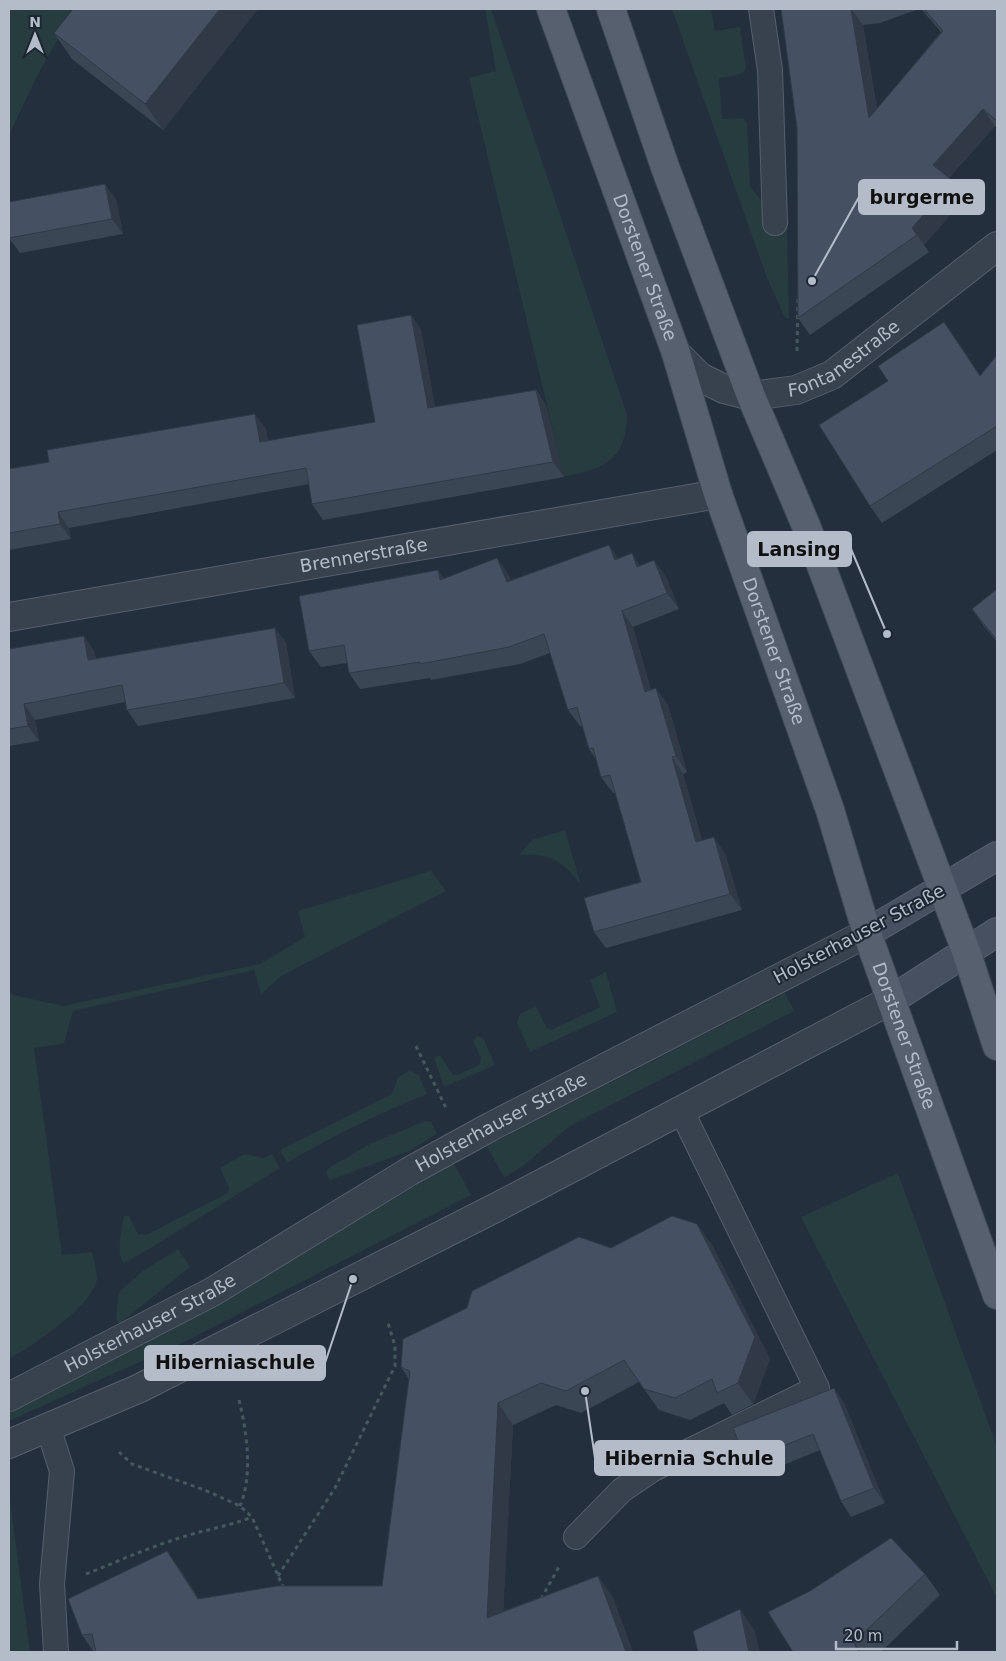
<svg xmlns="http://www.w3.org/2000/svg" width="1006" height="1661" font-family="'DejaVu Sans',sans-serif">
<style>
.green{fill:#263c3f}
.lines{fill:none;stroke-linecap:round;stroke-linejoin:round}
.service-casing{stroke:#565f6c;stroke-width:26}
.minor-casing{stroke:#565f6c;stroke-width:30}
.tertiary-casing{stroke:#565f6c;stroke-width:30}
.secondary-casing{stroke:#565f6c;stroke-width:30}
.primary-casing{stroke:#414a57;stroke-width:30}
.path{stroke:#44595c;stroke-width:3;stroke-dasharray:4 4;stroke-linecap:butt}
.service{stroke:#38414e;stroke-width:24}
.minor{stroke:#38414e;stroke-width:28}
.tertiary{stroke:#38414e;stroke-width:28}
.secondary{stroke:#465061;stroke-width:28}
.primary{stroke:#56606e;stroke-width:28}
.wall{fill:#3b4654}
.shaded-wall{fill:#303945}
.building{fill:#455162;stroke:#303945}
.labels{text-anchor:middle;stroke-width:4;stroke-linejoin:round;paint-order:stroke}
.street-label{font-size:18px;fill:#b4bcc9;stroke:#1d2633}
.leader{fill:none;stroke:#b4bcc9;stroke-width:2}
.callout-dot{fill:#b4bcc9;stroke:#1d2633;stroke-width:2}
.callout{fill:#b4bcc9;stroke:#b4bcc9;stroke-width:2}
.callout-label{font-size:19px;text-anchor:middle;font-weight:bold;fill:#111}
</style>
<rect width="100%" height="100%" fill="#242f3e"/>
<!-- green -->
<path class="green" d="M9,9H75L38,74L9,135Z
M485,9H491L627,415C626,461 604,468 564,477L469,78L496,71Z
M672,9H711L715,31L740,27L746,69L741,74L719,78L722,119L743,118L747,122L750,187L762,201L763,228L787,227L789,318H785L767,278Z
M565,830L581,885C563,860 549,853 519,855L532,840Z
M431,871L446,891L281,976L261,994L254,970L73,1011L64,1043L34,1048L62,1255L92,1252C94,1260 97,1271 97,1279C94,1305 31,1347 9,1359V994L63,1006L260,964L305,937L298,911Z
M606,972L617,1012L530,1052L517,1023L520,1014L536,1006L546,1027L551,1030L600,1007L590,980Z
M785,993L794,1011L570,1126L524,1165L504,1178L487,1146Z
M477,1036L483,1038L495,1065L444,1087L434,1058L440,1055L453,1075H457L479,1065L481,1058L473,1041Z
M409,1071L419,1075L427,1094C378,1114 332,1136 287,1163L280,1150L392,1094L398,1077Z
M425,1121L431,1122L437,1134L409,1151L330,1180L326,1174L327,1170L332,1166L370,1144Z
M245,1154L264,1158L272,1154L280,1168L144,1252L124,1263C115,1252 122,1229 124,1216H129L138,1234L146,1235L228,1193L229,1188L220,1168Z
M454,1163L471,1195L188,1340L9,1421V1410L248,1285Z
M898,1173L997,1447V1598L801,1217Z
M178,1249L190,1267L119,1324L116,1319L118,1296L121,1290L143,1271Z
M10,1500L30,1652H9Z"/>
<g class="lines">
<defs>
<path id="service" d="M761,9L770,70L775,223
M48,1427L62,1471L52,1584L56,1652
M576,1537L622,1490L653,1469L817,1388L681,1110"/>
<g id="minor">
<path id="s1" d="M676,353L700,377L724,389L751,396L796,390L832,375L997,246"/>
<path id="s2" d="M9,617L718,494"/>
</g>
<g id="tertiary">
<path id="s3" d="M9,1397L212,1292L410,1171L492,1126L867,933"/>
<path d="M9,1444L140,1388L497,1207L891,1000"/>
</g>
<path id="secondary" d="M867,933L997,856
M891,1000L997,932"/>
<g id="primary">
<path id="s4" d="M551,9L676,353L718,494L830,810L867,933L997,1295"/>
<path d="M611,9L665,167L751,396L807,528L966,951L997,1046"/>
</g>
</defs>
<!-- service casing -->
<use href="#service" class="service-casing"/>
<!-- minor casing -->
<use href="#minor" class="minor-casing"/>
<!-- tertiary casing -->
<use href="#tertiary" class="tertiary-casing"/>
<!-- secondary casing -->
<use href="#secondary" class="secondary-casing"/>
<!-- primary casing -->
<use href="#primary" class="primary-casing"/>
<!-- path -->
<path class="path" d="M797,351L798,297
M416,1046L447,1110
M239,1400C247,1432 253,1475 240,1506
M119,1452L132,1464L207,1491L240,1506L252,1517L284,1589
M86,1574C119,1561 152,1546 186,1536C208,1529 230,1526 252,1517
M278,1576L335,1488L395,1366V1346L388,1323
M541,1599L560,1565"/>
<!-- service -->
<use href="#service" class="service"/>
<!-- minor -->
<use href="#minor" class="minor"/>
<!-- tertiary -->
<use href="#tertiary" class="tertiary"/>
<!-- secondary -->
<use href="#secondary" class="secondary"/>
<!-- primary -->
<use href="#primary" class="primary"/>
</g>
<!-- wall -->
<path class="wall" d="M73,9H258L163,130L72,59L54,33Z
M781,9H919L880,23L863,25L877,109L941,32L921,9H997V127L995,126L949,178L965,198L924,245L929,252L810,335L798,318L797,128Z
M116,199L123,234L20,253L9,238Z
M411,315L421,330L435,407L536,390L546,405L564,477L323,520L312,504L309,484L69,528L71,539L9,550V469L266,429L268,441L375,422Z
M956,339L980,376L997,355V450L882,523L870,506Z
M609,545L618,559L640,566L654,560L666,577L679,609L633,627L651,690L668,705L687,772L683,774L702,840L725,853L742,910L606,948L594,932L641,882L615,793H613L601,777L597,761L589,749L582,726H580L568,710L550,653L520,664L431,680L430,678L360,689L349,673L347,663L321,667L309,651L438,570L444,579L497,558L508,574L511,580Z
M997,589V642L983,625L972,609Z
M275,628L286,643L295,698L138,726L127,710L125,702L35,720L39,741L9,746V649L84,636L94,651L96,659Z
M697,1224L712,1245L770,1359L753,1404L732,1415L724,1403L690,1420L659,1410L639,1382L581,1413L556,1405L513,1425L503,1611L598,1576L613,1598L633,1652H94L82,1635L182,1572L199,1599L382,1586L409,1379L401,1367L611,1248Z
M834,1388L844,1403L885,1503L851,1517L841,1501L820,1450L757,1476L746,1461Z
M925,1574L940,1595L881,1652H793Z"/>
<!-- shaded-wall -->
<path class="shaded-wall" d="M220,9H258L163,130L145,104Z
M851,9L863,25L881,135L869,118Z
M983,109L995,126L945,182L933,165Z
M953,181L965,198L924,245L912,228Z
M105,184L116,199L123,234L112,219Z
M411,315L421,330L438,423L428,408Z
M944,322L956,339L992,393L980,376Z
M536,390L546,405L564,477L553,462Z
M255,414L266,429L271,458L260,442Z
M58,512L69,528L71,539L60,524Z
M609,545L620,561L615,560Z
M632,553L643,570L637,567Z
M497,558L508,574L518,598L507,582Z
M654,560L666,577L679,609L667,593Z
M438,570L450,587L440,580Z
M622,611L633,627L656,708L645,692Z
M275,628L286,643L295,698L284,683Z
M84,636L94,651L99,676L88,660Z
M656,688L668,705L687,772L676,756Z
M24,704L35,720L39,741L28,726Z
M672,757L683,774L707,858L696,842Z
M714,837L725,853L742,910L730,894Z
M697,1224L712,1245L770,1359L753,1404L738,1383Z
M834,1388L844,1403L885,1503L874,1488Z
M498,1403L513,1425L502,1639L487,1618Z
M167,1551L182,1572L213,1621L198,1599Z
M598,1576L613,1598L633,1652H626Z
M740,1609L755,1631L760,1652H749Z
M854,1642L861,1652H858Z"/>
<!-- building -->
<path class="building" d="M73,9H220L145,104L54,33Z
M781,9H851L869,118L943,31L924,9H997V121L983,109L933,165L953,181L912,228L917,235L798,318L797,128Z
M105,184L112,219L9,238V202Z
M411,315L428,408L536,390L553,462L312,504L306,468L58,512L60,524L9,533V469L49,462L47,450L255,414L260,442L375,422L357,325Z
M944,322L980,376L997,355V426L870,506L819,425L888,381L878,366Z
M609,545L615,560L632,553L637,567L654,560L667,593L622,611L645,692L656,688L676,756L672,757L696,842L714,837L730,894L594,932L584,898L641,882L610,775L601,777L593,748L589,749L577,707L568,710L544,634L509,647L420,664V662L349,673L344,645L309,651L299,596L438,570L440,580L497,558L507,582Z
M997,589V640L972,609Z
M275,628L284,683L127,710L122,685L24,704L28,726L9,729V649L84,636L88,660Z
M672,1216L697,1224L755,1337L738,1383L717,1393L712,1379L675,1398L644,1389L624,1360L566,1391L541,1383L498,1403L487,1618L598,1576L626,1652H96L92,1634L82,1635L68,1599L167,1551L198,1599L277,1586H382L410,1371L401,1367L403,1339L467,1308L472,1291L579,1237L611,1248Z
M834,1388L874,1488L841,1501L813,1434L746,1461L733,1428Z
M891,1538L925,1574L854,1642L858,1652H793L768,1612L810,1591Z
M740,1609L749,1652H698L693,1631Z"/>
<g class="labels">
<!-- street labels -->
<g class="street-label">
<text dy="6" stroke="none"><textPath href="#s4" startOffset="275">Dorstener Straße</textPath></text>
<text dy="6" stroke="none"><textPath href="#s1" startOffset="191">Fontanestraße</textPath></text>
<text dy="6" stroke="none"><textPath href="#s2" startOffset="360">Brennerstraße</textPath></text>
<text dy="6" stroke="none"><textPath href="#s4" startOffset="680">Dorstener Straße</textPath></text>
<text transform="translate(859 934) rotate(-28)" y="6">Holsterhauser Straße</text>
<text dy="6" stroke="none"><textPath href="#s4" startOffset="1086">Dorstener Straße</textPath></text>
<text dy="6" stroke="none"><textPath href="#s3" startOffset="564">Holsterhauser Straße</textPath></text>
<text dy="6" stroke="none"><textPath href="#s3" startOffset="159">Holsterhauser Straße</textPath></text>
</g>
</g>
<!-- callouts -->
<path class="leader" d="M812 281L859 197M887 634L851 549M353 1279L325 1363M585 1391L595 1458"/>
<g class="callout-dot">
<circle cx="812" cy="281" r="5"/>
<circle cx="887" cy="634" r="5"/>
<circle cx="353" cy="1279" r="5"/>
<circle cx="585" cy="1391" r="5"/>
</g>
<g class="callout">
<rect x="859" y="180" width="125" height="34" rx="5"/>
<rect x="748" y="532" width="103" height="34" rx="5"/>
<rect x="145" y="1346" width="180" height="34" rx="5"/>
<rect x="595" y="1441" width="189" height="34" rx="5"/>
</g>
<g class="callout-label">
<text x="922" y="204">burgerme</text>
<text x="799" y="556">Lansing</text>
<text x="235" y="1369">Hiberniaschule</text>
<text x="689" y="1465">Hibernia Schule</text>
</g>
<!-- border -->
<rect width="1006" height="1661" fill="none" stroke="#b4bcc9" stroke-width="20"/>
<!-- north arrow -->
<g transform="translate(35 35)" stroke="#1d2633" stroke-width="4" paint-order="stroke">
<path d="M0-4L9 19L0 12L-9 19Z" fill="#b4bcc9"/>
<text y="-8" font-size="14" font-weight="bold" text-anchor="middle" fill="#b4bcc9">N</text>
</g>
<!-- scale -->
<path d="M836 1641v8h121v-8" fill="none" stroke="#b4bcc9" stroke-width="2.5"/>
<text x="844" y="1641" font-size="15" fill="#b4bcc9" stroke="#1d2633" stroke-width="4" paint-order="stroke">20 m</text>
</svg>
